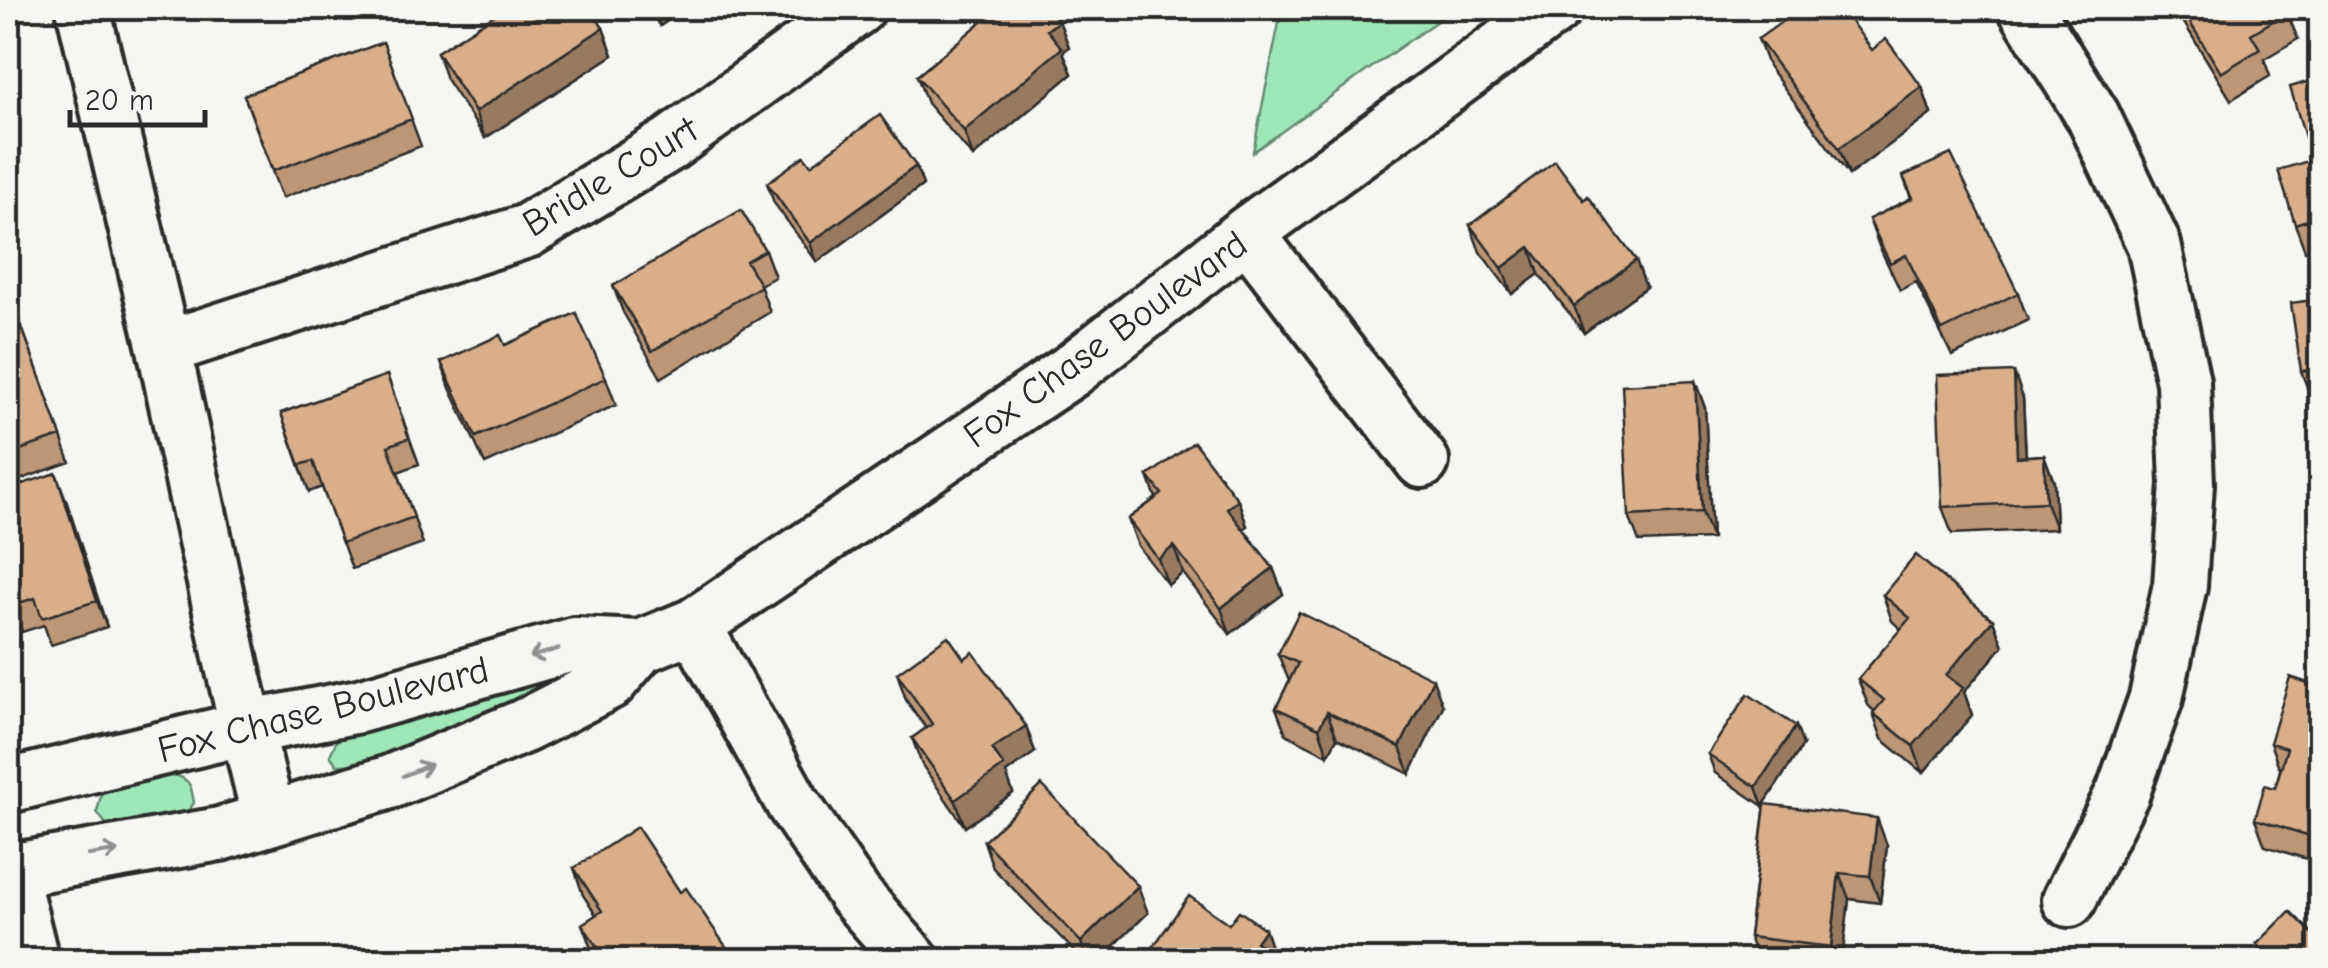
<svg xmlns="http://www.w3.org/2000/svg" width="2328" height="968" font-family="'Comic Neue',sans-serif">
<style>
.green{fill:#9ee8b7;stroke:#648a71;stroke-width:2.5}
.lines{fill:none;stroke-linecap:round;stroke-linejoin:round}
.minor-casing{stroke:#2b2b2b;stroke-width:60}
.minor{stroke:#f6f6f2;stroke-width:52}
.wall{fill:#bb9677;stroke:#2b2b2b;stroke-width:2.5}
.shaded-wall{fill:#987a61;stroke:#2b2b2b;stroke-width:2.5}
.building{fill:#d9ae8a;stroke:#2b2b2b;stroke-width:2.5}
.oneway{stroke:#90908e}
.labels{text-anchor:middle;stroke-width:8;stroke-linejoin:round;paint-order:stroke}
.street-label{font-size:38px;fill:#2b2b2b;stroke:#f6f6f2}
</style>
<rect width="100%" height="100%" fill="#f6f6f2"/>
<filter id="ink" filterUnits="userSpaceOnUse"><feTurbulence type="fractalNoise" baseFrequency=".01" numOctaves="2"/><feDisplacementMap in="SourceGraphic" scale="20" xChannelSelector="R" yChannelSelector="G"/><feConvolveMatrix kernelMatrix="1 2 1 2 8 2 1 2 1" color-interpolation-filters="sRGB"/></filter>
<g filter="url(#ink)">
<!-- green -->
<path class="green" d="M1282,8H1455L1253,152Z
M587,655L574,677L359,765H337L330,755L337,740L437,711Z
M171,774C191,779 191,785 194,803L180,822L108,827L97,812L102,792L128,781Z"/>
<g class="lines">
<defs>
<path id="minor" d="M83,8L164,348L527,231L670,144L858,8
M2025,8L2093,116L2154,245L2183,382L2187,484L2180,585L2156,698L2123,792L2069,900
M1247,233L1422,461
M164,348L232,666L269,819
M694,625L793,804L855,895L912,960
M8,786L246,728L359,706L575,644L640,647L694,625L1071,371L1247,233L1555,8
M8,864L32,960
M8,871L220,834L390,782L524,726L610,682L640,647"/>
</defs>
<!-- minor casing -->
<use href="#minor" class="minor-casing"/>
<!-- minor -->
<use href="#minor" class="minor"/>
</g>
<!-- wall -->
<path class="wall" d="M647,8H686L660,26Z
M2175,8H2285L2298,39L2264,59L2270,76L2231,100Z
M1059,21L1069,47L1063,52L1072,74L973,157L927,103L917,76Z
M603,28L613,55L485,138L446,79L437,52Z
M1758,39L1872,50L1922,87L1931,114L1849,175L1768,66Z
M383,42L421,146L282,198L244,95Z
M2320,78V246L2305,251L2295,224L2312,160Z
M811,165L916,166L923,185L817,262L774,203L767,183Z
M1903,176L2018,293L2028,320L1952,356L1916,282L1900,290L1879,246L1869,219L1911,198Z
M1470,225L1646,287L1584,333L1539,274L1512,294L1480,252Z
M765,250L775,277L760,285L770,312L661,378L623,312L613,286Z
M8,291H9L70,462L8,484Z
M2320,299L2315,398H2311L2301,371Z
M505,345L606,378L616,405L485,464L450,388L441,362Z
M387,375L419,464L398,472L423,544L352,569L322,487L309,492L281,413Z
M1695,381L1705,408L1712,539L1639,542L1629,516Z
M2023,398L2026,456L2044,455L2054,482L2056,529L1952,534L1942,507Z
M1148,476L1238,500L1247,526L1244,529L1273,568L1283,594L1230,634L1183,573L1168,585L1138,546L1128,519L1156,498Z
M66,500L107,627L51,645L44,625L22,632L8,591Z
M1883,595L1993,620L2003,646L1964,692L1972,715L1923,773L1882,739L1873,713L1874,711L1868,705L1858,679L1901,629L1892,621Z
M1278,654L1443,706L1410,774L1337,738L1328,755L1286,734L1276,708L1289,681Z
M964,659L1026,726L1035,752L1006,773L1013,793L965,827L922,765L912,738L926,728L906,700L897,673Z
M2320,687V863L2265,846L2255,819L2275,788L2280,770L2270,743Z
M1803,745L1763,806L1715,773L1708,754Z
M1765,804L1887,845L1880,903L1849,899L1842,960H1758L1749,937Z
M984,841L1148,913L1099,960H1083L993,868Z
M574,868L680,892L732,960H599L592,951L582,924L596,915L583,895Z
M2257,944L2320,960H2263Z"/>
<!-- shaded-wall -->
<path class="shaded-wall" d="M653,8H686L660,26Z
M1059,21L1069,47L1063,52L1072,74L973,157L964,131L1047,30Z
M603,28L613,55L485,138L475,112Z
M1922,87L1931,114L1849,175L1839,148Z
M916,166L923,185L817,262L810,243Z
M1530,247L1539,274L1512,294L1502,268Z
M1636,260L1646,287L1584,333L1574,306Z
M2014,372L2023,398L2027,483L2017,457Z
M1695,381L1705,408L1712,539L1702,512Z
M2044,455L2054,482L2056,529L2046,502Z
M56,473L66,500L107,627L97,601Z
M1238,500L1247,526L1237,534L1227,508Z
M1174,546L1183,573L1168,585L1158,559Z
M1273,568L1283,594L1230,634L1221,608Z
M1993,620L2003,646L1964,692L1972,715L1923,773L1913,746L1946,675Z
M1433,679L1443,706L1410,774L1400,747Z
M1327,712L1337,738L1328,755L1319,728Z
M1026,726L1035,752L1006,773L1013,793L965,827L955,800L992,749Z
M1796,726L1803,745L1763,806L1756,787Z
M1877,818L1887,845L1880,903L1870,876Z
M1839,873L1849,899L1842,960H1836L1831,947Z
M1138,886L1148,913L1099,960H1087L1081,942Z
M1265,929L1274,956L1256,942Z
M729,951L732,960H714Z"/>
<!-- building -->
<path class="building" d="M505,8H590L603,28L475,112L437,52Z
M998,8H1048L1059,21L1047,30L1062,48L964,131L917,76Z
M1801,8H1841L1872,50L1886,39L1922,87L1839,148L1758,39Z
M2181,8H2285L2288,12L2251,34L2260,49L2221,73Z
M383,42L412,119L273,171L244,95Z
M2320,78V216L2295,224L2278,170L2312,160L2290,87Z
M880,115L916,166L810,243L767,183L804,156L811,165Z
M1951,154L2018,293L1942,330L1906,255L1890,263L1869,219L1913,198L1903,176Z
M1555,161L1584,200L1588,196L1636,260L1574,306L1530,247L1502,268L1470,225Z
M741,210L765,250L746,261L761,286L652,351L613,286Z
M8,291H9L61,436L8,454Z
M2320,299V437L2311,370L2301,371L2291,303Z
M576,313L606,378L476,437L441,362L500,335L505,345Z
M2014,372L2017,457L2044,455L2046,502L1942,507L1937,375Z
M387,375L409,438L388,446L414,517L342,543L313,461L300,465L281,413Z
M1695,381L1702,512L1629,516L1622,385Z
M1194,442L1238,500L1227,508L1273,568L1221,608L1174,546L1158,559L1128,519L1162,494L1148,476Z
M56,473L97,601L42,618L35,598L12,605L8,591V510L15,507L10,488Z
M2317,477H2320V606H2317Z
M1916,555L1993,620L1946,675L1963,688L1913,746L1873,713L1884,700L1858,679L1910,618L1883,595Z
M1299,612L1433,679L1400,747L1327,712L1319,728L1276,708L1298,663L1278,654Z
M948,636L964,659L973,652L1026,726L992,749L1004,766L955,800L912,738L932,724L897,673Z
M2290,677L2320,687V839L2255,819L2265,785L2275,788L2287,748L2270,743Z
M1748,694L1796,726L1756,787L1708,754Z
M1042,785L1138,886L1081,942L984,841Z
M1765,804L1877,818L1870,876L1839,873L1831,947L1749,937Z
M637,827L680,892L686,888L729,951L714,960H670L668,957L662,960H606L582,924L602,911L574,868Z
M1189,896L1229,924L1239,911L1265,929L1256,942L1282,960H1144Z
M2290,911L2320,941V960H2273L2257,944Z
M281,953L284,960H263Z"/>
<!-- one-way arrows -->
<defs><path id="oneway-shaft" d="M-6 0H5M1.5-3L5.5 0L1.5 3" fill="none" stroke-width="1.6" stroke-linecap="round" stroke-linejoin="round" transform="scale(2.5)"/></defs>
<g class="oneway">
<use href="#oneway-shaft" transform="translate(544 653) rotate(164)"/>
<use href="#oneway-shaft" transform="translate(417 770) rotate(-23)"/>
<use href="#oneway-shaft" transform="translate(103 853) rotate(-9)"/>
</g>
</g>
<g class="labels">
<!-- street labels -->
<g class="street-label">
<text transform="translate(610 176) rotate(-31)" y="13">Bridle Court</text>
<text transform="translate(1105 339) rotate(-36)" y="13">Fox Chase Boulevard</text>
<text transform="translate(323 709) rotate(-14)" y="13">Fox Chase Boulevard</text>
</g>
</g>
<!-- margin -->
<rect width="2328" height="968" fill="none" stroke="#f6f6f2" stroke-width="40"/>
<rect x="20" y="20" width="2288" height="928" fill="none" stroke="#2b2b2b" stroke-width="4" filter="url(#ink)"/>
<!-- scale -->
<path d="M70 110v15h135v-15" fill="none" stroke="#2b2b2b" stroke-width="5"/>
<text x="85" y="110" font-size="30" fill="#2b2b2b" stroke="#f6f6f2" stroke-width="8" paint-order="stroke">20 m</text>
</svg>
